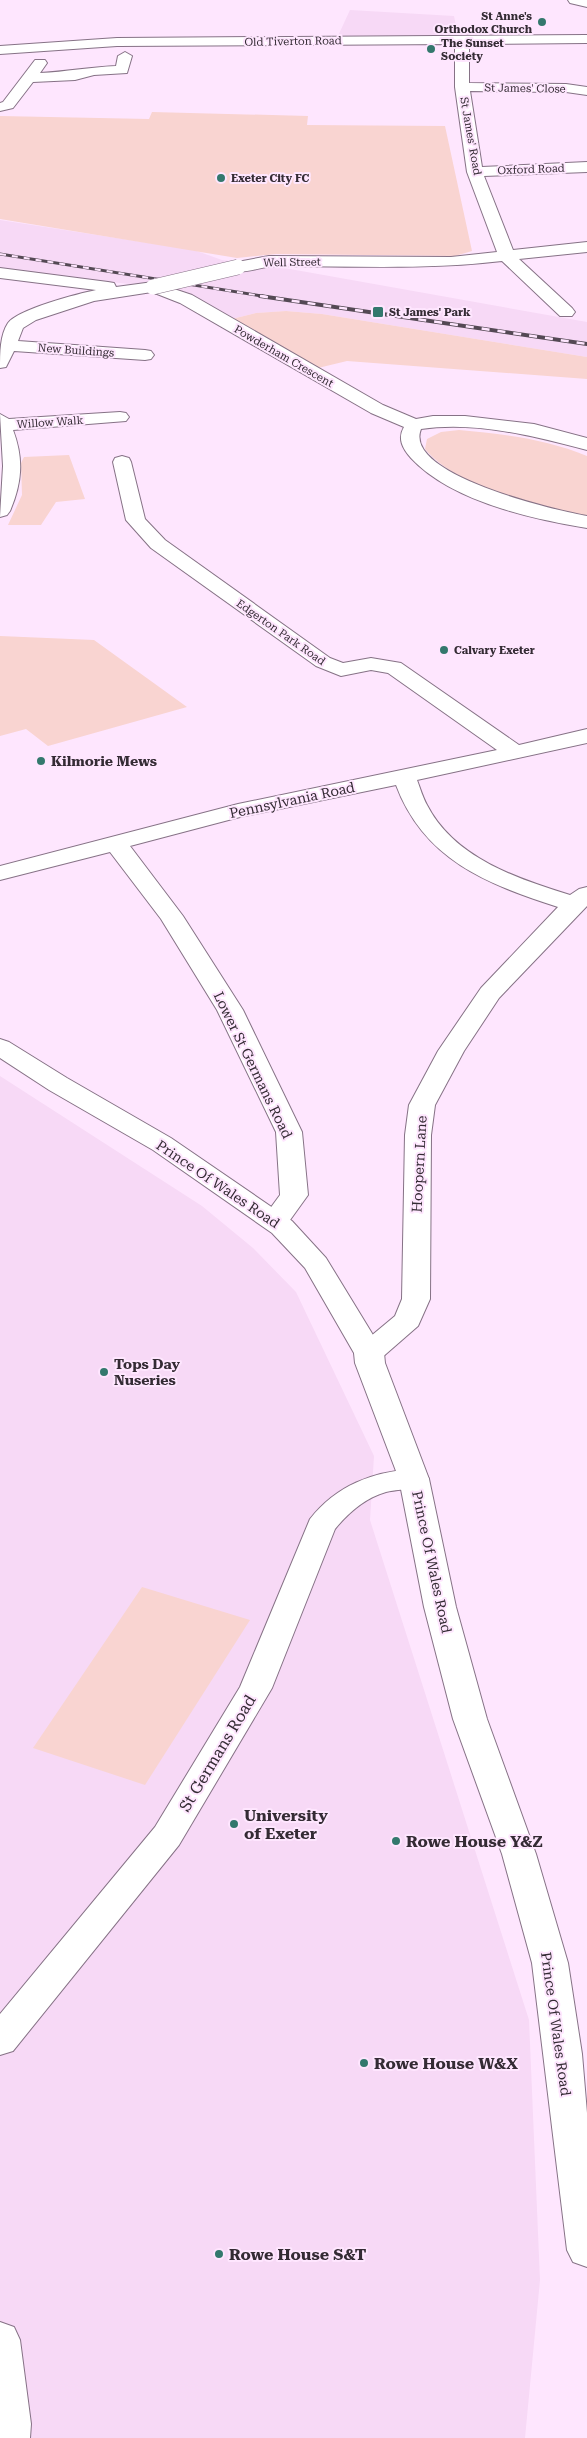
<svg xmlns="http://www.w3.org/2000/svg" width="587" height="2438" font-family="'Roboto Serif',serif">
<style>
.built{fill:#f7d9f6}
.green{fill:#f9d4d1}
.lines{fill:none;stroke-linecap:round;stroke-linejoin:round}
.street-casing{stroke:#867286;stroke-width:2}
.secondary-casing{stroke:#867286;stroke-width:2}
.street{fill:#fff;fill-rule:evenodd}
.secondary{fill:#fff;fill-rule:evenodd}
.rail-far1-casing{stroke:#544954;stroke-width:3}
.rail-casing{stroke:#544954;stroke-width:4}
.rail-far1{stroke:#fee6fe;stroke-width:2;stroke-dasharray:6;stroke-linecap:butt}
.rail{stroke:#fee6fe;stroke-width:2.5;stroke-dasharray:8;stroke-linecap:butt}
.street-bridge-casing{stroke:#867286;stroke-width:16;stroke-linecap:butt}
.street-bridge{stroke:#fff;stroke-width:15}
.poi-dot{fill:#33786d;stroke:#fee6fe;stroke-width:2}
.labels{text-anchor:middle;stroke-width:4;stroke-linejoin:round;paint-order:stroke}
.far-poi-label{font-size:11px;font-weight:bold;fill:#342b34;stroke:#fee6fe;text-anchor:start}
.far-street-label{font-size:11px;fill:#342b34;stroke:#fee6fe}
.poi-label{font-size:14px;font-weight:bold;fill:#342b34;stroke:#fee6fe;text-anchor:start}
.street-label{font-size:14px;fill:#342b34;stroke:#fee6fe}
.near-street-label{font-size:16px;fill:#342b34;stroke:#fee6fe}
.near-poi-label{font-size:16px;font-weight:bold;fill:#342b34;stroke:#fee6fe;text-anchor:start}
</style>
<rect width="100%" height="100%" fill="#fee6fe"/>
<!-- built -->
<path class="built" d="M350,10L454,16L458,36H338Z
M0,220L194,250L222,260L290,269L587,322V357L322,314L286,311L256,313L228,320L183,293L140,283L130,284L0,271Z
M0,1076L202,1206L253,1248L296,1292L374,1456L370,1520L529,2020L540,2280L525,2438H0Z"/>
<!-- green -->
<path class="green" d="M152,112L308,116L307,125L445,126L472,251L455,256L276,254L237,258L0,219V116L149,119Z
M286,311L322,314L587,357V379L347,361L318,368L228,320L256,313Z
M459,430C503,434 546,439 587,456V517C539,506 457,488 425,449L427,439L441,432Z
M69,455L85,499L56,502L41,525H8L22,495L21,463L24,457Z
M0,636L94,640L187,707L48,746L26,729L0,736Z
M142,1587L250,1620L145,1785L33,1748Z"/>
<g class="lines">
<defs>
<path id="street" d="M587,35V43L469,44V83L566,84L587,87V95L566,92L470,91L482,167L587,162V172L484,176L513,250L587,242V252L519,259L572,308L575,312L572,316H560L502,261C427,270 352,266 277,266C262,266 246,274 232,271L230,267L232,263L269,256L451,257L497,252L467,172L455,87V44L117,46L0,54V46L117,38Z
M125,52L132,56L127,73L94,75L75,80L33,82L13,108L0,111V103L3,102L35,60H45L47,63L40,73C65,72 90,67 116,66L118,56Z
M0,268L108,282L114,283L116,287L153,282L192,295L383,405L416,419L433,416H465L534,424L587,438V450C534,436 476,421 421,429C402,475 558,511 587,516V528C531,519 451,501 411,458C403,449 397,439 404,427L371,413L180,303L152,292L94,301L36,320L23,328L18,341L145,350L151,351L154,355L151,359L145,360L14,351L6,367L0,368C0,353 0,335 8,323C19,309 77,294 96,290L0,278Z
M120,412L126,413L129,417L126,421L13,430C24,459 22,483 10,511L7,515L0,517L3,466L0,414L9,419Z
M122,456L129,458L131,462L145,519L165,540L330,658L343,663L371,658L401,663L519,745L587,729V743L417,780C420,788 423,798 427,805C454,858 518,879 570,895L579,889L587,887V906L499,998L464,1051L435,1105L431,1135L430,1299L418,1326L379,1360L369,1362L359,1360L354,1353L359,1346L395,1316L402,1299L405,1135L409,1105L438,1051L481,988L558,907C487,884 424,860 396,785L240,817L130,846L183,916L243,1010L302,1132L308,1195L285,1227L275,1229L265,1227L261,1221L280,1195L276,1132L217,1010L161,919L110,852L0,880V866L238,804L497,750L388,673L371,670L341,676L316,666L151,548L126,520L113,462L115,458Z
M414,1469L425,1472L429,1479L425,1486C412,1490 399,1489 386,1492C365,1498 348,1513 335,1529L272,1688L179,1845L13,2051L0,2055V2014L155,1827L240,1687L310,1519C337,1485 372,1472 414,1469Z
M0,2322L14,2327L20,2340L31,2424L30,2438H0Z"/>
<path id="secondary" d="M568,0H587V7L570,3Z
M0,1039L9,1042L67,1078L171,1138L292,1221L326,1258L384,1353L385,1363L429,1479L456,1607L487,1719L536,1854L568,1963L582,2054L587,2113V2267L573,2262L567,2250L532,1963L502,1854L453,1719L424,1607L399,1479L355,1363L354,1353L305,1268L272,1233L153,1150L49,1090L0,1058Z"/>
</defs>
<!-- street casing -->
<use href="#street" class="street-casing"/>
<!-- secondary casing -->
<use href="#secondary" class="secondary-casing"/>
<!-- street -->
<use href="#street" class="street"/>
<!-- secondary -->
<use href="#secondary" class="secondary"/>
<defs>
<path id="rail-far1" d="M0,254L268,297"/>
<path id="rail" d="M260,296L587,344"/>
</defs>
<!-- rail-far1 casing -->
<use href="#rail-far1" class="rail-far1-casing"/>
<!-- rail casing -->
<use href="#rail" class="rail-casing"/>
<!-- rail-far1 -->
<use href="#rail-far1" class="rail-far1"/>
<!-- rail -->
<use href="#rail" class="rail"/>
<defs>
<path id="street-bridge" d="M153,287L238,267"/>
</defs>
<!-- street-bridge casing -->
<use href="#street-bridge" class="street-bridge-casing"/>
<!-- street-bridge -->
<use href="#street-bridge" class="street-bridge"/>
</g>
<!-- markers -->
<g class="poi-dot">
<circle cx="542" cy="22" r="5"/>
<circle cx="431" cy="49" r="5"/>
<circle cx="221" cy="178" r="5"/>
<rect x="372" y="306" width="12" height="12" rx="2.5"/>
<circle cx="444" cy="650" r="5"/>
<circle cx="41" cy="761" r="5"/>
<circle cx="104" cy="1372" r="5"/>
<circle cx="234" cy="1824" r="5"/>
<circle cx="396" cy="1841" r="5"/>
<circle cx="364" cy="2063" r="5"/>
<circle cx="219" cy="2254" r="5"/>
</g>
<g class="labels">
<!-- far-poi labels -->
<g class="far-poi-label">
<text x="532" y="20" text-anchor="end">St Anne's<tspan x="532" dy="13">Orthodox Church</tspan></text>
<text x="441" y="47">The Sunset<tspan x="441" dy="13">Society</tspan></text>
<text x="231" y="182">Exeter City FC</text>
<text x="389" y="316">St James' Park</text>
<text x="454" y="654">Calvary Exeter</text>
</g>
<!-- far-street labels -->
<g class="far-street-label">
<text transform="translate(293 41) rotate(-1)" y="4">Old Tiverton Road</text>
<text transform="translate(525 88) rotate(1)" y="4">St James' Close</text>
<text transform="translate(471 136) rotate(80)" y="4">St James' Road</text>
<text transform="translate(531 169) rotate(-2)" y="4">Oxford Road</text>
<text transform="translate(292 262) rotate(-1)" y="4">Well Street</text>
<text transform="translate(76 350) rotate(4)" y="4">New Buildings</text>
<text transform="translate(284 356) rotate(30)" y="4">Powderham Crescent</text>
<text transform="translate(50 422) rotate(-4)" y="4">Willow Walk</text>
<text transform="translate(281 632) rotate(35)" y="4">Edgerton Park Road</text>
</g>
<!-- poi labels -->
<g class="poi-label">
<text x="51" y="766">Kilmorie Mews</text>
<text x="114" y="1369">Tops Day<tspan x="114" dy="16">Nuseries</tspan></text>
</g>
<!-- street labels -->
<g class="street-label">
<text transform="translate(292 800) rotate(-12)" y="5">Pennsylvania Road</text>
<text transform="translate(253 1065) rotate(64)" y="5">Lower St Germans Road</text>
<text transform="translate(419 1164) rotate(-87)" y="5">Hoopern Lane</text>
<text transform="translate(218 1184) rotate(34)" y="5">Prince Of Wales Road</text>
<text transform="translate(432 1562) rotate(78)" y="5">Prince Of Wales Road</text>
<text transform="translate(556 2024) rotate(82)" y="5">Prince Of Wales Road</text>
</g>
<!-- near-street labels -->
<g class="near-street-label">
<text transform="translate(217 1753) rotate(-59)" y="6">St Germans Road</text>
</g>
<!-- near-poi labels -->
<g class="near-poi-label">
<text x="244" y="1821">University<tspan x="244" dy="18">of Exeter</tspan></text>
<text x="406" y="1847">Rowe House Y&amp;Z</text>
<text x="374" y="2069">Rowe House W&amp;X</text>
<text x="229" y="2260">Rowe House S&amp;T</text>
</g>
</g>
</svg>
